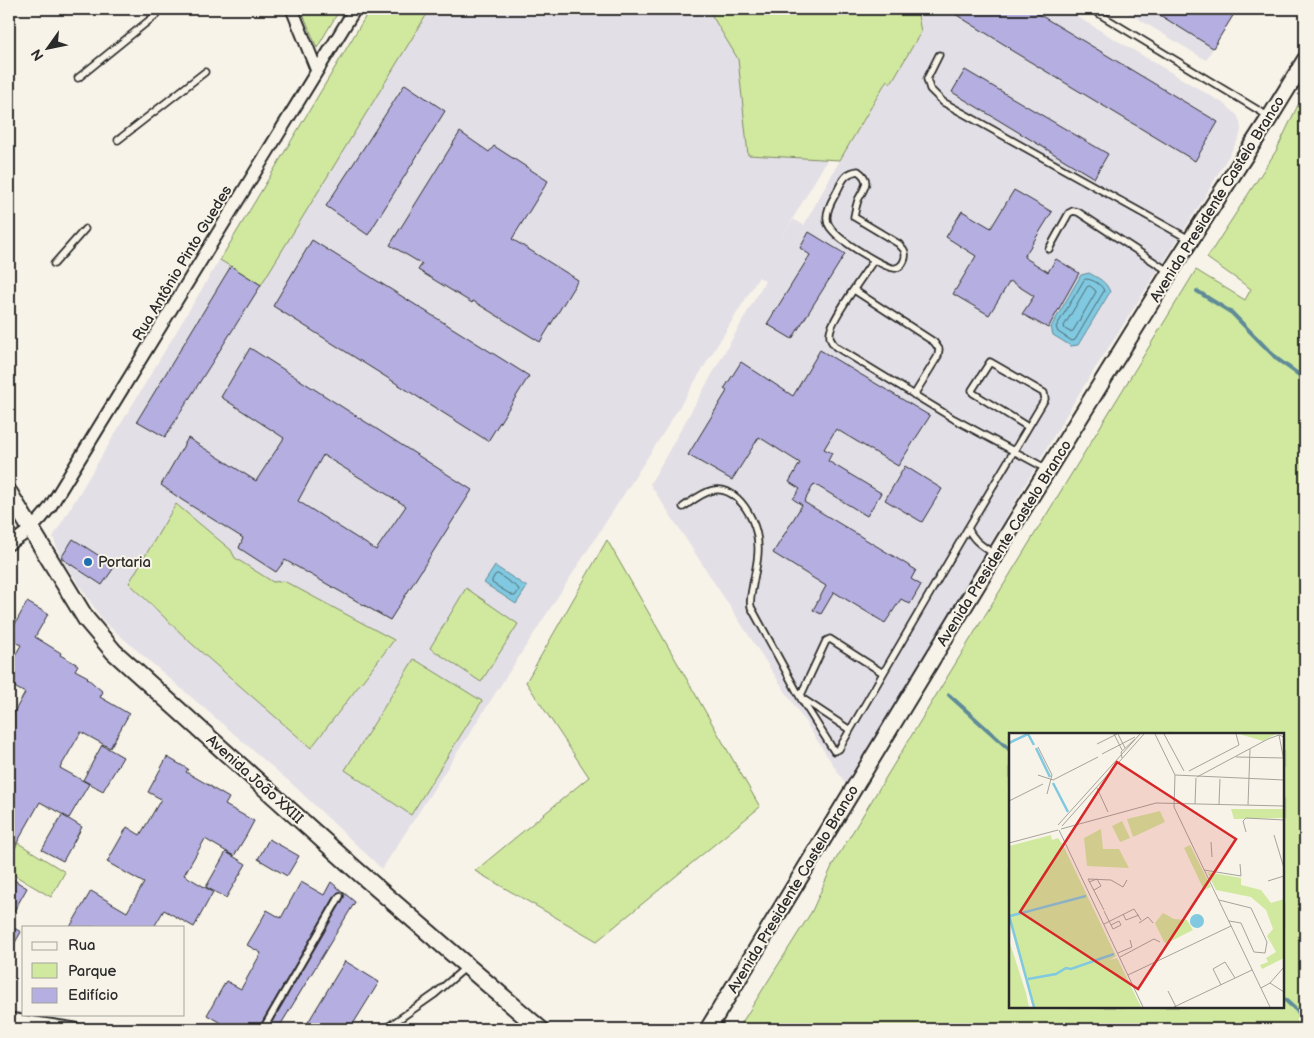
<svg xmlns="http://www.w3.org/2000/svg" width="1314" height="1038" font-family="'Balsamiq Sans',sans-serif">
<style>
.built{fill:#e3dfe6}
.green{fill:#d0e99f;stroke:#7e8a65;fill-rule:evenodd}
.water{fill:#80c9e0;stroke:#5e8a98}
.lines{fill:none;stroke-linecap:round;stroke-linejoin:round}
.shore{stroke:#4d6a73;stroke-width:1}
.stream{stroke:#5e8a98;stroke-width:4}
.building{fill:#b4afe0;stroke:#2b2b2b;fill-rule:evenodd}
.service-casing{stroke:#2b2b2b;stroke-width:9}
.minor-casing{stroke:#2b2b2b;stroke-width:15}
.tertiary-casing{stroke:#2b2b2b;stroke-width:19}
.secondary-casing{stroke:#2b2b2b;stroke-width:20}
.service{stroke:#f7f3e8;stroke-width:5.5}
.minor{stroke:#f7f3e8;stroke-width:11}
.tertiary{stroke:#f7f3e8;stroke-width:15}
.secondary{stroke:#f7f3e8;stroke-width:16}
.poi-dot{fill:#1f6fb2;stroke:#f7f3e8;stroke-width:2}
.labels{text-anchor:middle;stroke-width:4;stroke-linejoin:round;paint-order:stroke}
.street-label{font-size:15px;fill:#2b2b2b;stroke:#f7f3e8}
.poi-label{font-size:15px;fill:#2b2b2b;stroke:#f7f3e8;text-anchor:start}
.inset-river{fill:none;stroke:#80c9e0;stroke-width:2.5}
.inset-road{fill:none;stroke:#a5a39c;stroke-width:1}
.view{fill:#d62828;fill-opacity:0.15;stroke:#d62828;stroke-width:2.5}
.inset-edge{fill:none;stroke:#2b2b2b;stroke-width:2.5}
</style>
<rect width="100%" height="100%" fill="#f7f3e8"/>
<filter id="ink" filterUnits="userSpaceOnUse"><feTurbulence type="fractalNoise" baseFrequency=".02" numOctaves="2"/><feDisplacementMap in="SourceGraphic" scale="10" xChannelSelector="R" yChannelSelector="G"/><feConvolveMatrix kernelMatrix="1 2 1 2 8 2 1 2 1" color-interpolation-filters="sRGB"/></filter>
<g filter="url(#ink)">
<!-- built -->
<path class="built" d="M370,9H915L778,244L793,219L804,225L840,160L887,80L891,82L921,32L919,9H1064L1226,105L1237,115L1240,122L1241,130L1239,138L1203,200L1077,397L847,786L650,484L765,281L759,277L664,432L382,869L291,783L104,622L61,558L53,537Z
M1122,9H1237L1206,60Z"/>
<!-- green -->
<path class="green" d="M301,9H340L317,48Z
M370,9H430L261,285L220,260Z
M708,9H917L921,32L891,83L887,80L840,160L748,155L738,59Z
M1305,93V1029H738L812,911L833,864L1196,270L1245,300L1251,289L1207,258L1276,151L1298,105ZM1010,734H1283V1007H1010Z
M176,504L231,550L235,558L273,582L284,581L394,640L311,748L192,644L129,583Z
M607,540L760,807L597,941L475,871L589,777L526,682Z
M466,588L518,624L481,682L430,648Z
M414,659L482,701L411,815L345,770Z
M18,843L65,872L51,897L9,872V860Z"/>
<!-- water -->
<path class="water" d="M1089,273C1098,278 1106,281 1110,292L1078,345L1071,346L1053,335L1051,327L1081,275Z
M495,566L527,587L516,604L484,583Z"/>
<g class="lines">
<!-- shore -->
<path class="shore" d="M1087,279C1094,280 1102,285 1104,291L1075,340L1072,341L1058,332L1056,327L1084,280Z
M1090,286L1095,290L1096,292L1073,331L1070,332L1065,329L1064,326L1087,287Z
M498,574L518,588L519,590L515,596H513L492,583V580L495,575Z"/>
<!-- stream -->
<path class="stream" d="M1197,291L1232,313L1277,359L1305,379
M949,695L1010,750
M1283,998L1305,1018"/>
</g>
<!-- building -->
<path class="building" d="M947,9H1030L1218,122L1195,161L1009,49L1010,48Z
M1150,9H1237L1213,48Z
M965,70L1108,154L1094,178L952,92Z
M405,84L445,111L368,235L326,206Z
M460,132L489,152L494,146L548,181L512,239L578,280L540,342L473,301L472,303L418,270L422,264L390,245Z
M1014,190L1052,212L1024,257L1048,272L1056,259L1079,273L1048,328L1022,314L1034,296L1010,281L989,315L953,294L976,256L946,237L962,211L991,228Z
M809,232L845,254L792,339L767,324L810,255L800,248Z
M312,240L529,376L488,441L273,306Z
M231,266L261,285L165,437L137,421Z
M250,348L472,490L390,620L285,560L276,572L239,548L243,538L182,500L161,485L188,438L256,481L284,438L221,397ZM323,455L406,506L376,550L298,501Z
M820,350L930,416L898,466L836,429L824,449L832,453L828,461L881,493L867,516L814,484L804,502L916,570L911,579L921,585L910,604L901,599L885,623L834,592L821,614L813,610L826,586L773,553L802,505L793,499L800,489L789,482L800,463L759,437L732,480L688,455L727,391L724,389L741,362L793,396Z
M905,466L942,489L922,522L885,500Z
M73,539L115,566L102,585L61,558Z
M27,602L48,614L35,637L61,653L60,655L78,665L75,670L88,677L87,678L103,692L100,697L129,714L110,748L81,732L60,768L89,784L69,818L40,802L9,857V721L25,693L9,684V666L21,645L9,638V635Z
M102,745L123,757L103,791L83,780Z
M167,757L188,769L186,772L212,787V788L229,798L225,805L254,821L246,836L234,856L205,839L184,875L213,892L194,927L164,910L154,927H70L91,891L127,912L144,883L107,862L127,827L140,835L149,820L161,799L148,792Z
M62,815L82,827L63,861L42,850Z
M269,839L299,856L287,876L258,859Z
M226,852L246,864L226,898L206,887Z
M9,877L27,888L9,920Z
M301,882L324,895L331,882L355,902L278,1029H268L344,898V894L342,892H338L336,894L258,1029H231L207,1015L226,981L241,989L261,953L247,945L256,930L267,910L281,918Z
M9,925L21,932L9,953Z
M345,961L379,982L350,1029H304Z"/>
<g class="lines">
<defs>
<path id="service" d="M1091,9L1268,116
M939,55L927,79L930,89L943,102L1189,239
M78,78L157,14
M118,140L205,72
M858,171C872,181 864,188 858,200C856,206 855,211 854,217L899,244C900,246 902,247 904,250C907,256 904,266 896,268C888,271 844,242 837,235C833,231 827,226 827,219C826,211 831,202 835,195C842,183 843,173 858,171Z
M1049,249L1069,213L1073,211L1078,212L1168,271
M874,260C865,273 830,321 830,333C829,339 832,343 836,347L954,419L1047,469
M54,264L85,229
M854,290L934,342L939,349L938,356L914,395
M683,507C701,495 717,480 737,498C749,509 758,529 758,546C759,558 755,572 753,584C752,592 749,599 751,607L800,697L834,751L839,749L968,528
M994,554C983,546 973,541 968,528L1045,399L1044,393L990,362L972,390L973,393L1028,427
M850,730L800,697L826,641L830,639L883,673
M263,1029L340,896
M385,1029L435,994L465,968"/>
<path id="minor" d="M292,9L317,71
M9,544C25,535 39,523 50,507L355,9
M9,1019L75,1029"/>
<path id="tertiary" d="M708,1029L1019,516L1170,272L1270,117L1305,60"/>
<path id="secondary" d="M9,493L86,619L114,652L355,869L540,1029"/>
</defs>
<!-- service casing -->
<use href="#service" class="service-casing"/>
<!-- minor casing -->
<use href="#minor" class="minor-casing"/>
<!-- tertiary casing -->
<use href="#tertiary" class="tertiary-casing"/>
<!-- secondary casing -->
<use href="#secondary" class="secondary-casing"/>
<!-- service -->
<use href="#service" class="service"/>
<!-- minor -->
<use href="#minor" class="minor"/>
<!-- tertiary -->
<use href="#tertiary" class="tertiary"/>
<!-- secondary -->
<use href="#secondary" class="secondary"/>
</g>
</g>
<!-- markers -->
<circle class="poi-dot" cx="88" cy="562" r="5"/>
<g class="labels">
<!-- street labels -->
<g class="street-label">
<text transform="translate(1217 199) rotate(-58)" y="5">Avenida Presidente Castelo Branco</text>
<text transform="translate(182 263) rotate(-59)" y="5">Rua Antônio Pinto Guedes</text>
<text transform="translate(1004 543) rotate(-58)" y="5">Avenida Presidente Castelo Branco</text>
<text transform="translate(255 779) rotate(42)" y="5">Avenida João XXIII</text>
<text transform="translate(793 889) rotate(-59)" y="5">Avenida Presidente Castelo Branco</text>
</g>
<!-- poi labels -->
<g class="poi-label">
<text x="98" y="567">Portaria</text>
</g>
</g>
<!-- overview -->
<g transform="translate(1009 733)">
<rect width="275" height="275" fill="#f7f3e8"/>
<path d="M230,1H267L254,8ZM222,76H275V85L225,86ZM151,78L156,89L124,104L118,86ZM113,88L121,105L111,109L103,93ZM92,96L94,116H110L120,135L78,133L75,105ZM42,102L43,107L49,105L54,112L107,223L101,227L108,225L132,274H24L0,187V113ZM181,112L202,154L195,157L175,115ZM198,139L232,145V152L252,157L262,170L275,166V225L253,236L251,232L259,229L257,225L267,219L258,203L264,196L257,177L242,164L207,157ZM154,180L165,186L178,187L184,197L158,210L155,209L146,190ZM0,207L17,260L20,274H0Z" fill="#d0e99f"/>
<path d="M181 188a7 7 0 1 1 14 0a7 7 0 1 1-14 0Z" fill="#80c9e0"/>
<path class="inset-river" d="M0,10L19,1L25,12M27,15L41,44M44,50L59,79M0,182L25,274M1,183L77,163M19,246L47,241L57,235L62,236L105,221"/>
<path class="inset-road" d="M105,1L113,17M109,1L116,15M146,1L166,42L165,74L261,274M155,1L175,38M270,2L275,28M88,11L108,1M29,14L43,42L38,61M93,21L126,4M227,24L275,25M113,25L112,19L126,6M180,38L230,12L227,1M29,42L44,47L89,24M166,42L275,47M188,44L259,6L270,2L275,4M88,55L99,79M0,68L34,51M186,71L187,45M210,71L211,46M239,72L241,16M49,92L131,1M53,93L135,1M52,96L147,70L275,73M50,97L134,274M237,99L234,88L237,85L275,87M265,102L275,135M202,109L203,124M0,110L49,97M195,137L232,143L231,131M259,148L275,143M80,149L88,146L92,153L85,157M210,167L242,175L258,209L256,220L245,219L232,190L220,188M95,177L79,146L102,147L114,154L118,147M95,178L104,196L112,192L110,188L102,192M114,181L117,187L130,182M130,190L139,184L144,190M95,191L125,176L132,187M109,220L123,214L121,207M111,224L145,206L151,209M119,242L222,193M261,250L275,259M212,252L204,236L216,229L226,245M252,255L261,250L275,234M159,258L167,274M165,274L243,237"/>
<path class="view" d="M108,29L227,106L129,256L11,179Z"/>
<rect width="275" height="275" class="inset-edge"/>
</g>
<!-- margin -->
<rect width="1314" height="1038" fill="none" stroke="#f7f3e8" stroke-width="30"/>
<rect x="15" y="15" width="1284" height="1008" fill="none" stroke="#2b2b2b" stroke-width="2" filter="url(#ink)"/>
<!-- legend -->
<rect x="22" y="926" width="162" height="90" fill="#f7f3e8" stroke="#a5a39c"/>
<rect x="32" y="942" width="25" height="8" fill="#f7f3e8" stroke="#a5a39c"/>
<text x="68" y="950" font-size="15" fill="#2b2b2b">Rua</text>
<rect x="32" y="963" width="25" height="15" fill="#d0e99f" stroke="#a5a39c"/>
<text x="68" y="976" font-size="15" fill="#2b2b2b">Parque</text>
<rect x="32" y="988" width="25" height="15" fill="#b4afe0" stroke="#a5a39c"/>
<text x="68" y="1000" font-size="15" fill="#2b2b2b">Edifício</text>
<!-- north arrow -->
<g transform="translate(48 48) rotate(237)" stroke="#f7f3e8" stroke-width="4" paint-order="stroke">
<path d="M0-4L9 19L0 12L-9 19Z" fill="#2b2b2b"/>
<text y="-8" font-size="14" font-weight="bold" text-anchor="middle" fill="#2b2b2b">N</text>
</g>
</svg>
